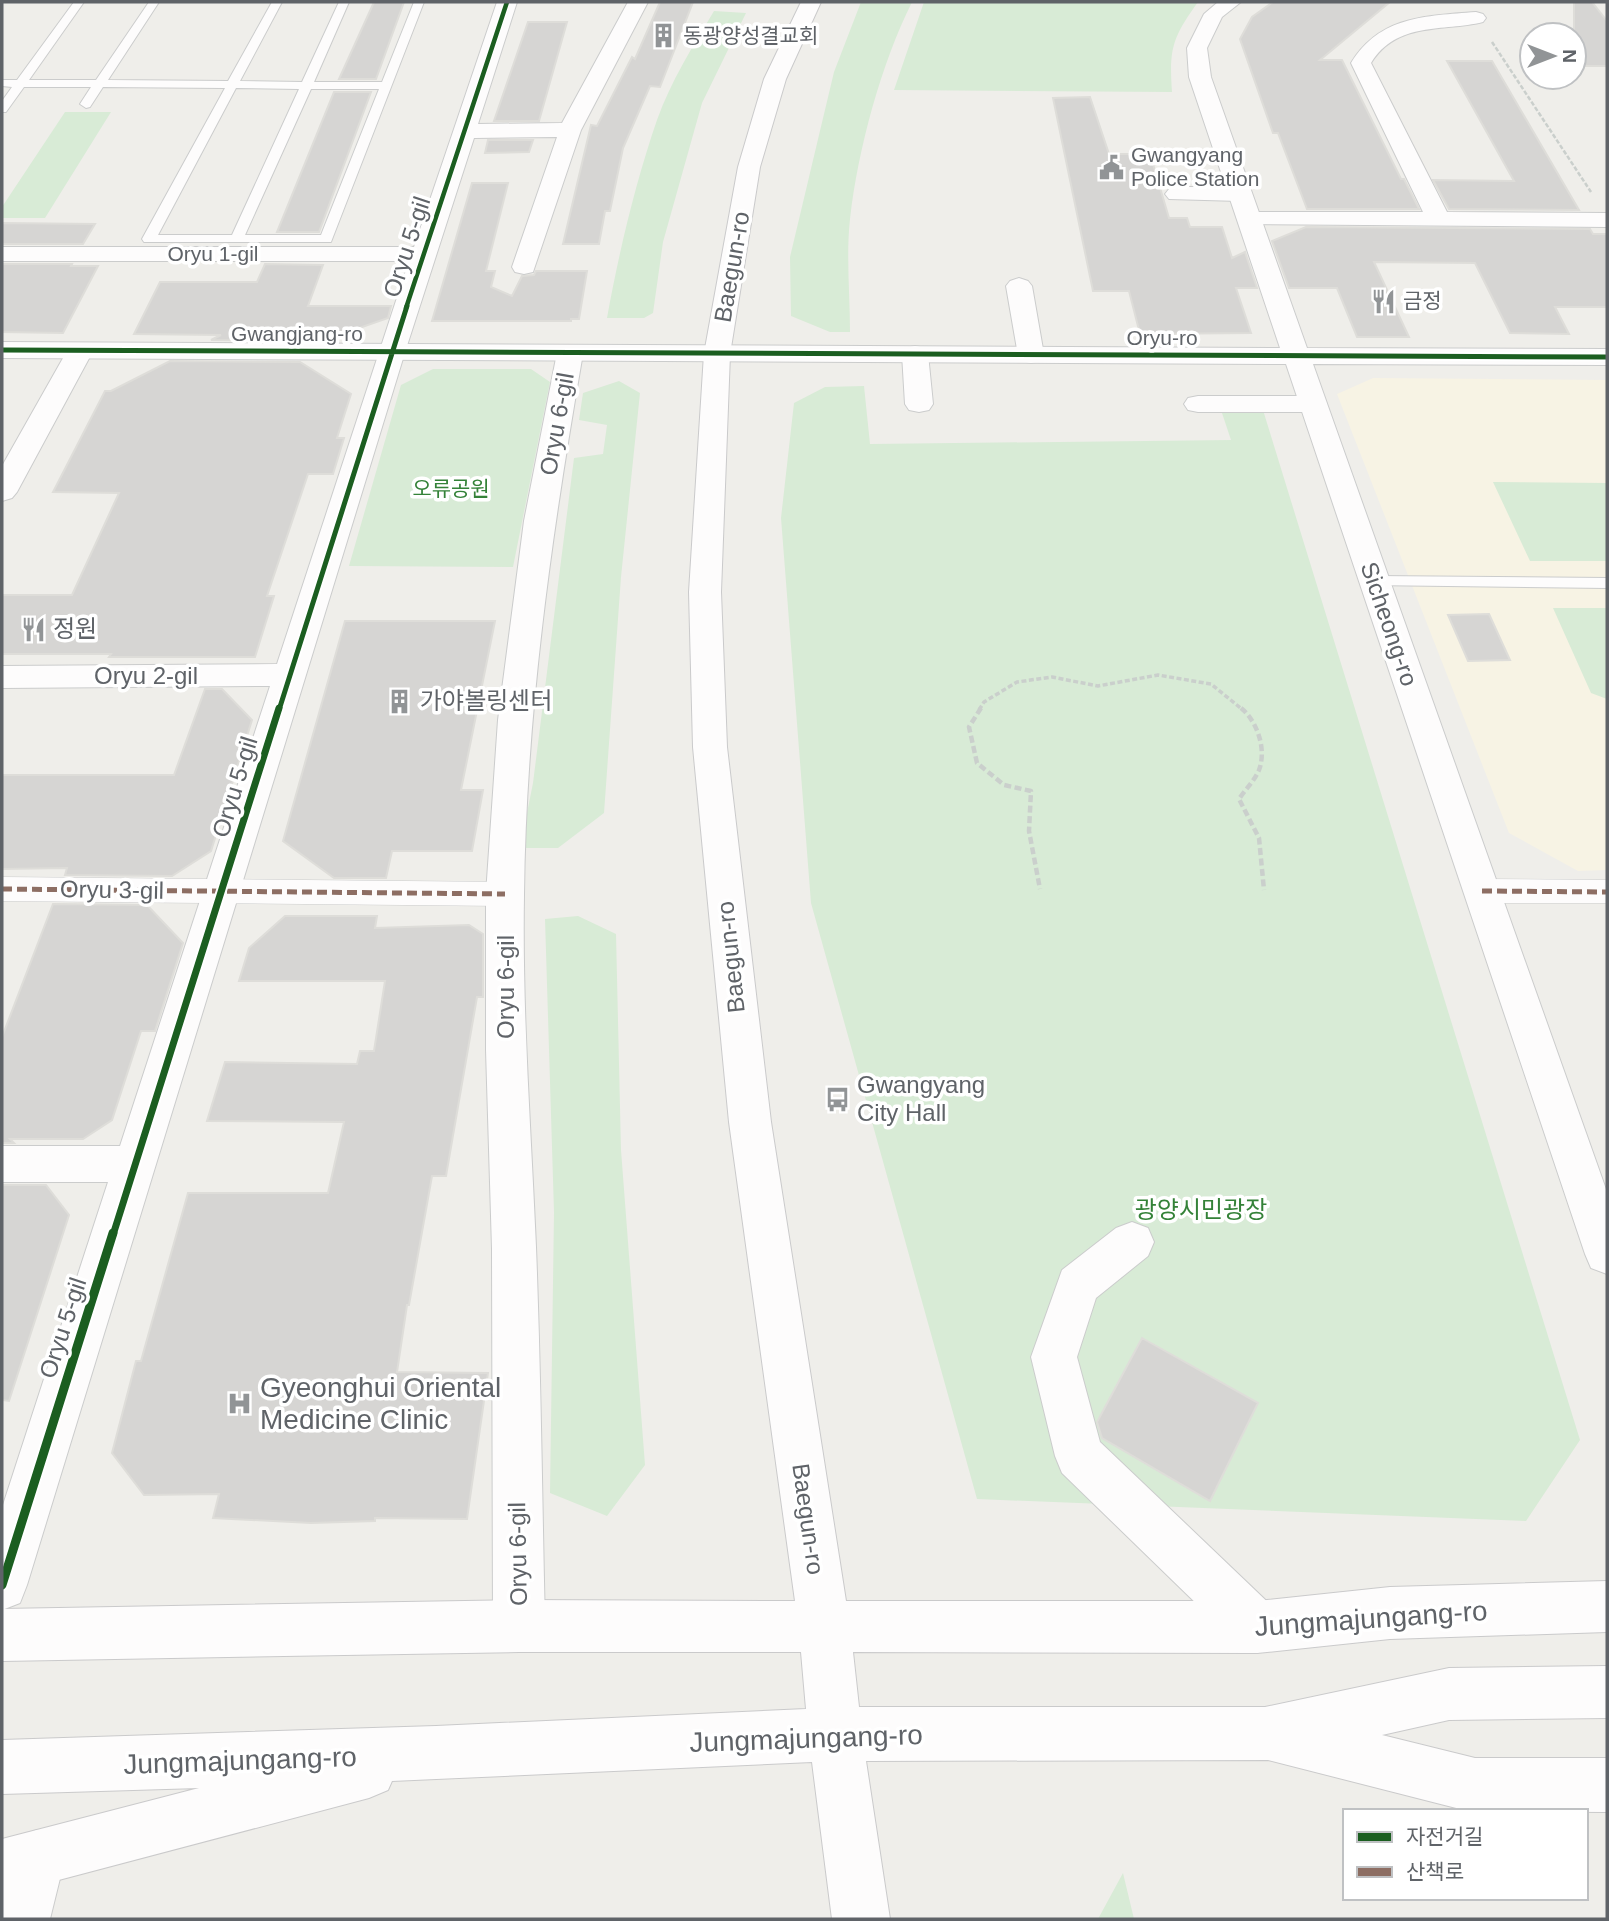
<svg xmlns="http://www.w3.org/2000/svg" width="1609" height="1921" font-family="Helvetica,'Noto Sans KR',sans-serif">
<style>
.commercial{fill:#f7f3e4}
.green{fill:#d8ebd6}
.building{fill:#d6d5d3;stroke:#deddd9;stroke-width:2}
.lines{fill:none;stroke-linecap:round;stroke-linejoin:round}
.service-casing{stroke:#cbcccc;stroke-width:2}
.pedestrian-casing{stroke:#cbcccc;stroke-width:1}
.minor-casing{stroke:#cbcccc;stroke-width:2}
.tertiary-casing{stroke:#cbcccc;stroke-width:2}
.secondary-casing{stroke:#cacacb;stroke-width:2}
.path-far2{stroke:#cacfcc;stroke-width:2.5;stroke-dasharray:4.5 2;stroke-linecap:butt}
.path-far1{stroke:#cacfcc;stroke-width:3.5;stroke-dasharray:5 2.5;stroke-linecap:butt}
.path{stroke:#cacfcc;stroke-width:4.5;stroke-dasharray:7 3.5;stroke-linecap:butt}
.service{fill:#fdfcfc;fill-rule:evenodd}
.pedestrian{fill:#fdfcfc;fill-rule:evenodd}
.minor{fill:#fdfcfc;fill-rule:evenodd}
.tertiary{fill:#fdfcfc;fill-rule:evenodd}
.secondary{fill:#fdfcfc;fill-rule:evenodd}
.quiet{stroke:#8d6e63;stroke-width:5;stroke-dasharray:10 5;stroke-linecap:butt}
.cycleway-far3-casing{stroke:#fff;stroke-width:7}
.cycleway-far2-casing{stroke:#fff;stroke-width:9}
.cycleway-far1-casing{stroke:#fff;stroke-width:11}
.cycleway-casing{stroke:#fff;stroke-width:13}
.cycleway-far3{stroke:#1b5e20;stroke-width:4.5}
.cycleway-far2{stroke:#1b5e20;stroke-width:5}
.cycleway-far1{stroke:#1b5e20;stroke-width:7}
.cycleway{stroke:#1b5e20;stroke-width:9}
.labels{text-anchor:middle;stroke-width:7;stroke-linejoin:round;paint-order:stroke}
.far-poi-label{font-size:21px;fill:#5f6368;stroke:#fff;text-anchor:start}
.far-street-label{font-size:21px;fill:#5f6368;stroke:#fff}
.far-park-label{font-size:21px;fill:#348238;stroke:#fff}
.street-label{font-size:24px;fill:#5f6368;stroke:#fff}
.poi-label{font-size:24px;fill:#5f6368;stroke:#fff;text-anchor:start}
.park-label{font-size:24px;fill:#348238;stroke:#fff}
.near-poi-label{font-size:28px;fill:#5f6368;stroke:#fff;text-anchor:start}
.near-street-label{font-size:28px;fill:#5f6368;stroke:#fff}
</style>
<rect width="100%" height="100%" fill="#efeeea"/>
<!-- commercial -->
<path class="commercial" d="M1373,378L1607,380V870L1578,871L1509,833L1337,394Z"/>
<!-- green -->
<path class="green" d="M861,2H912C881,64 858,149 850,219C846,255 850,295 850,332H830L791,316L790,257L834,72Z
M924,2H1198C1172,38 1169,49 1172,92L894,90Z
M714,11L746,13L702,103L663,242L653,313L644,318H607C619,252 635,184 657,120C671,81 693,46 714,11Z
M65,112H111L45,218H2V207Z
M433,369H531L550,382L513,567L349,566L401,385Z
M619,381L640,393L621,577L604,813L558,848H520L533,783L574,458L603,454L607,425L579,420L583,393Z
M864,386L870,444L1231,440L1221,410H1263L1580,1440L1526,1521L977,1499L811,903L781,518L794,403L825,387Z
M1493,482L1607,483V561H1530Z
M1553,608H1607V699L1591,693Z
M578,916L616,934L621,1150L645,1465L607,1516L550,1493L554,1212L545,919Z
M1123,1873L1134,1919H1098Z"/>
<!-- building -->
<path class="building" d="M374,2H404L376,79H339Z
M660,2H693L660,87L650,86L623,148L610,211H605L599,244H563L591,125L597,126L632,57L635,59Z
M1273,2H1390L1320,60H1342L1401,179H1404L1419,209H1307L1278,133H1273L1240,39L1252,17Z
M1574,2H1592L1607,21V66H1574Z
M528,22H567L539,121H494Z
M1447,61H1492L1579,210L1449,209L1433,180L1514,181Z
M334,92H371L319,232H277Z
M1090,97L1109,154H1150L1169,218H1187L1190,227H1222L1232,258L1245,252L1257,288H1236L1251,333L1140,334L1129,291H1093L1053,98Z
M488,140H533L529,152L485,153Z
M472,183H508L486,271H495L491,287L512,296L522,276L534,275L536,271H587L579,319H571V321H432Z
M2,223L95,224L83,244H2Z
M1306,227L1590,229L1593,234H1607V307H1555L1569,334L1510,333L1475,263L1374,262L1409,337H1357L1337,288H1289L1272,241Z
M2,264H72L71,266H98L63,333L2,332Z
M265,264L323,265L308,306H391L388,318L322,341L211,340L221,335L134,334L160,282H257Z
M170,361L300,362L351,394L337,438H344L333,474H308L267,596H274L255,657H109L111,654H2V595H72L119,493L53,492L105,391H111Z
M1489,614L1510,660L1468,661L1448,615Z
M345,621H495L461,790H483L472,851H392L386,878H334L283,841Z
M205,689H222L252,720L211,851L172,876L65,875L67,868L2,869V775H174Z
M53,904L147,905L183,943L155,1031H141L112,1120L83,1139H10L14,1143H2V1037Z
M285,916H377L375,928L469,925L483,934V997H477L446,1176H432L409,1305H407L397,1372L488,1373L467,1519L375,1518V1521L311,1523L213,1518L219,1494L144,1495L112,1453L136,1361H141L188,1193H328L344,1122L207,1121L225,1062L357,1064L360,1051H374L385,981H239L249,948Z
M2,1185H46L69,1215L9,1401L2,1400Z
M1142,1338L1258,1403L1210,1501L1102,1438L1097,1422Z"/>
<g class="lines">
<defs>
<path id="service" d="M74,2H84L29,80H96L149,2H159L108,80L228,81L272,2H282L240,81L302,82L339,2H349L314,82H382L414,2H424L331,242H144L142,239L225,88L103,87L90,107L86,108L80,104L91,87H24L6,112H2V101L12,87L2,86V80H17ZM236,88L299,89L232,235H158ZM311,89H379L321,235H245Z
M1375,576L1607,578V588L1369,585L1367,581L1369,577Z"/>
<path id="pedestrian" d="M2,877L505,882L516,886L520,894L516,902L505,906L2,901Z
M1482,879L1607,880V903H1482L1471,899L1467,891L1471,883Z"/>
<path id="minor" d="M497,2H517L478,124L562,123L628,2H648L581,130L533,272L524,274L515,272L512,267L557,137L474,138L405,352L27,1585L20,1603L2,1610V1508L108,1182H2V1146H120L270,686L2,688V666L277,664L409,261H2V247H414Z
M1476,12L1483,14L1486,18L1483,22C1443,32 1397,21 1371,63L1447,212L1607,213V227L1241,224L1237,219L1241,214L1249,212H1423L1351,63C1380,16 1425,16 1476,12Z
M1177,187H1240L1248,189L1252,194L1248,199L1240,201L1169,199L1165,194L1169,189Z
M1019,278L1028,281L1032,286L1044,355L1040,361L1031,363L1022,361L1018,355L1006,286L1010,281Z
M80,343L89,345L93,351L17,492L12,498L2,501V466L67,351L71,345Z
M570,345L579,347L583,353C552,532 526,712 524,895C522,1012 531,1130 536,1247C541,1373 542,1500 545,1626L537,1644L519,1652L501,1644L493,1626L492,1249L486,1050V894L498,720L524,521L557,353L561,347Z
M915,346L924,348L928,354L933,404L929,410L919,412L909,410L905,404L902,354L906,348Z
M1198,396H1313L1323,398L1327,404L1323,410L1313,412H1198L1188,410L1184,404L1188,398Z
M1132,1222L1148,1228L1154,1242L1148,1256L1096,1298L1077,1357L1100,1442L1275,1609L1283,1627L1275,1645L1257,1653L1239,1645L1062,1473L1055,1456L1031,1357L1062,1270L1116,1228Z
M37,1830L57,1838L65,1858L50,1919H2C2,1888 5,1868 17,1838Z"/>
<path id="tertiary" d="M1218,2H1241L1222,17L1207,48L1211,77L1307,348L1607,349V365L1313,364L1607,1192V1274L1591,1268L1585,1254L1286,364L2,358V342L1280,348L1189,77L1187,48L1204,14Z"/>
<path id="secondary" d="M801,2H821L786,79L760,167L730,354L721,592L727,747L771,1122L846,1601H1257L1390,1587L1607,1581V1632L1390,1639L1257,1653L853,1652L859,1707H1265L1449,1668L1607,1666V1718L1449,1720L1382,1735L1475,1758H1607V1812L1468,1811L1268,1760L866,1761L890,1919H832L812,1762L392,1781L388,1790L369,1798L2,1895V1839L199,1788L2,1794V1740L436,1726L806,1709L801,1652H519L2,1661V1609L519,1600L795,1601L729,1122L693,747L689,592L704,354L738,167L764,79Z"/>
</defs>
<!-- service casing -->
<use href="#service" class="service-casing"/>
<!-- pedestrian casing -->
<use href="#pedestrian" class="pedestrian-casing"/>
<!-- minor casing -->
<use href="#minor" class="minor-casing"/>
<!-- tertiary casing -->
<use href="#tertiary" class="tertiary-casing"/>
<!-- secondary casing -->
<use href="#secondary" class="secondary-casing"/>
<!-- path-far2 -->
<path class="path-far2" d="M1492,42L1591,192"/>
<!-- path-far1 -->
<path class="path-far1" d="M979,710L984,702L1017,682L1052,677L1098,686L1158,675L1211,684L1243,710"/>
<!-- path -->
<path class="path" d="M981,708L969,727L977,763L1004,785L1031,791L1029,831L1040,889
M1241,708C1257,721 1267,749 1259,770C1255,780 1245,790 1239,799L1259,838L1264,890"/>
<!-- service -->
<use href="#service" class="service"/>
<!-- pedestrian -->
<use href="#pedestrian" class="pedestrian"/>
<!-- minor -->
<use href="#minor" class="minor"/>
<!-- tertiary -->
<use href="#tertiary" class="tertiary"/>
<!-- secondary -->
<use href="#secondary" class="secondary"/>
<!-- quiet -->
<path class="quiet" d="M2,889L505,894
M1482,891L1607,892"/>
<defs>
<path id="cycleway-far3" d="M406,308L507,2"/>
<path id="cycleway-far2" d="M2,350L1607,357
M279,710L407,306"/>
<path id="cycleway-far1" d="M113,1235L279,708"/>
<path id="cycleway" d="M2,1585L113,1233"/>
</defs>
<!-- cycleway-far3 casing -->
<use href="#cycleway-far3" class="cycleway-far3-casing"/>
<!-- cycleway-far2 casing -->
<use href="#cycleway-far2" class="cycleway-far2-casing"/>
<!-- cycleway-far1 casing -->
<use href="#cycleway-far1" class="cycleway-far1-casing"/>
<!-- cycleway casing -->
<use href="#cycleway" class="cycleway-casing"/>
<!-- cycleway-far3 -->
<use href="#cycleway-far3" class="cycleway-far3"/>
<!-- cycleway-far2 -->
<use href="#cycleway-far2" class="cycleway-far2"/>
<!-- cycleway-far1 -->
<use href="#cycleway-far1" class="cycleway-far1"/>
<!-- cycleway -->
<use href="#cycleway" class="cycleway"/>
</g>
<!-- icons -->
<defs>
<symbol id="building-bare" viewBox="-9 -9 18 18"><path d="M-4-6H4V6H1V3H-1V6H-4ZM-2.5-4.3h1.7v1.8h-1.7ZM.8-4.3h1.7v1.8H.8ZM-2.5-1h1.7V.8h-1.7ZM.8-1h1.7V.8H.8Z" fill="#919496" stroke="#fff" stroke-width="2.5" paint-order="stroke"/></symbol>
<symbol id="civic-bare" viewBox="-9 -9 18 18"><path d="M-.6-6.5H3V-4.5H.6V-3L4-1V1h2V6H-6V1h2V-1L-.6-3ZM-1.2 2.5V6h2.4V2.5Z" fill="#919496" stroke="#fff" stroke-width="2.5" paint-order="stroke"/></symbol>
<symbol id="restaurant-bare" viewBox="-9 -9 18 18"><path d="M-5-6h1v4h1v-4h1v4h1v-4h1v5L-1.5 .5V6h-2V.5L-5-1ZM5-6V6H3V1.5H1.5Q1.5-4 5-6Z" fill="#919496" stroke="#fff" stroke-width="2.5" paint-order="stroke"/></symbol>
<symbol id="bus-bare" viewBox="-9 -9 18 18"><path d="M-5-6H5V4H4V6H2V4H-2V6H-4V4H-5ZM-3.5-4V0h7V-4ZM-3.5 1.2v1.5H-2V1.2ZM2 1.2v1.5H3.5V1.2Z" fill="#919496" stroke="#fff" stroke-width="2.5" paint-order="stroke"/></symbol>
<symbol id="hospital-bare" viewBox="-9 -9 18 18"><path d="M-5-5h3v3.5h4V-5h3V5h-3V1.5h-4V5h-3Z" fill="#919496" stroke="#fff" stroke-width="2.5" paint-order="stroke"/></symbol>
</defs>
<g fill-rule="evenodd">
<use href="#building-bare" x="646" y="18" width="35" height="35"/>
<use href="#civic-bare" x="1094" y="150" width="35" height="35"/>
<use href="#restaurant-bare" x="1366" y="284" width="35" height="35"/>
<use href="#restaurant-bare" x="16" y="612" width="35" height="35"/>
<use href="#building-bare" x="382" y="684" width="35" height="35"/>
<use href="#bus-bare" x="820" y="1082" width="35" height="35"/>
<use href="#hospital-bare" x="222" y="1386" width="35" height="35"/>
</g>
<g class="labels">
<!-- far-poi labels -->
<g class="far-poi-label">
<text x="683" y="43">동광양성결교회</text>
<text x="1131" y="162">Gwangyang<tspan x="1131" dy="24">Police Station</tspan></text>
<text x="1403" y="308">금정</text>
</g>
<!-- far-street labels -->
<g class="far-street-label">
<text x="213" y="261">Oryu 1-gil</text>
<text x="297" y="341">Gwangjang-ro</text>
<text x="1162" y="345">Oryu-ro</text>
</g>
<!-- far-park labels -->
<g class="far-park-label">
<text x="451" y="496">오류공원</text>
</g>
<!-- street labels -->
<g class="street-label">
<text transform="translate(407 247) rotate(-72)" y="8">Oryu 5-gil</text>
<text transform="translate(732 267) rotate(-80)" y="8">Baegun-ro</text>
<text transform="translate(557 424) rotate(-80)" y="8">Oryu 6-gil</text>
<text transform="translate(1389 624) rotate(71)" y="8">Sicheong-ro</text>
<text x="146" y="684">Oryu 2-gil</text>
<text transform="translate(235 787) rotate(-73)" y="8">Oryu 5-gil</text>
<text transform="translate(112 890) rotate(1)" y="8">Oryu 3-gil</text>
<text transform="translate(731 957) rotate(-96)" y="8">Baegun-ro</text>
<text transform="translate(506 987) rotate(-90)" y="8">Oryu 6-gil</text>
<text transform="translate(63 1328) rotate(-72)" y="8">Oryu 5-gil</text>
<text transform="translate(808 1519) rotate(82)" y="8">Baegun-ro</text>
<text transform="translate(518 1554) rotate(-91)" y="8">Oryu 6-gil</text>
</g>
<!-- poi labels -->
<g class="poi-label">
<text x="53" y="637">정원</text>
<text x="420" y="709">가야볼링센터</text>
<text x="857" y="1093">Gwangyang<tspan x="857" dy="28">City Hall</tspan></text>
</g>
<!-- park labels -->
<g class="park-label">
<text x="1201" y="1218">광양시민광장</text>
</g>
<!-- near-poi labels -->
<g class="near-poi-label">
<text x="260" y="1397">Gyeonghui Oriental<tspan x="260" dy="32">Medicine Clinic</tspan></text>
</g>
<!-- near-street labels -->
<g class="near-street-label">
<text transform="translate(1371 1618) rotate(-4)" y="10">Jungmajungang-ro</text>
<text transform="translate(806 1738) rotate(-2)" y="10">Jungmajungang-ro</text>
<text transform="translate(240 1760) rotate(-2)" y="10">Jungmajungang-ro</text>
</g>
</g>
<!-- border -->
<rect width="1609" height="1921" fill="none" stroke="#5f6368" stroke-width="7"/>
<!-- legend -->
<rect x="1343" y="1809" width="245" height="91" fill="#ffffff" stroke="#bfc1c3" stroke-width="2"/>
<rect x="1357" y="1832" width="35" height="10" fill="#1b5e20" stroke="#bfc1c3" stroke-width="2"/>
<text x="1406" y="1844" font-size="21" fill="#5f6368">자전거길</text>
<rect x="1357" y="1867" width="35" height="10" fill="#8d6e63" stroke="#bfc1c3" stroke-width="2"/>
<text x="1406" y="1879" font-size="21" fill="#5f6368">산책로</text>
<!-- north arrow -->
<g transform="translate(1553 56) rotate(90)"><circle r="33" fill="#ffffff" stroke="#bfc1c3" stroke-width="2"/>
<path d="M0-5L12 26L0 18L-12 26Z" fill="#919496"/>
<text y="-10" font-size="19" font-weight="bold" text-anchor="middle" fill="#5f6368">N</text>
</g>
</svg>
